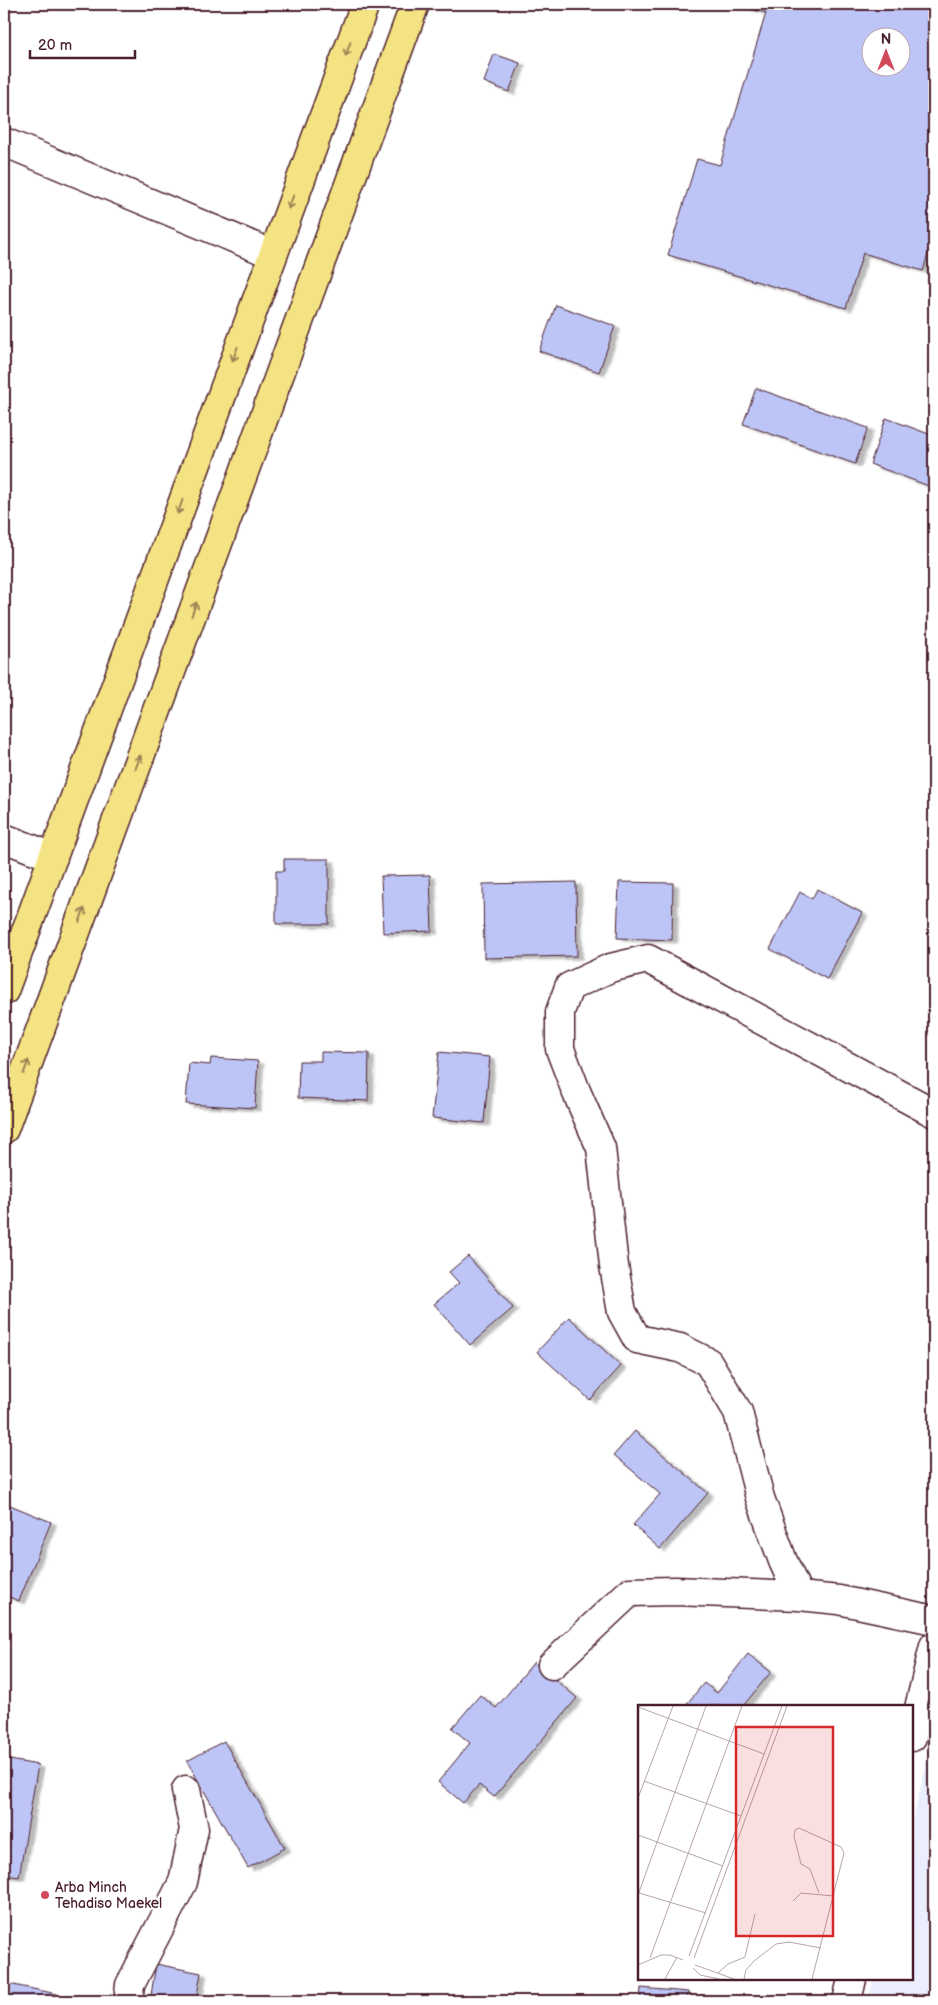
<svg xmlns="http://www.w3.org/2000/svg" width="938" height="2005" font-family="'Balsamiq Sans',sans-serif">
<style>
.built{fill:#ebeefd}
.building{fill:#bdc5f7;stroke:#4a1f2b;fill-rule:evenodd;filter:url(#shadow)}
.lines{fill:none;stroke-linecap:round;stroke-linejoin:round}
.minor-casing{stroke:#4a1f2b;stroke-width:31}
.major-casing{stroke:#4a1f2b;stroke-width:31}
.minor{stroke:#fff;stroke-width:28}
.major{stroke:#f4e382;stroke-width:28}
.oneway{stroke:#9f8156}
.poi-dot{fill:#d1495b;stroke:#fff;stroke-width:2}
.labels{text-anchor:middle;stroke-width:4;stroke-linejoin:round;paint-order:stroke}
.poi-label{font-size:14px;fill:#4a1f2b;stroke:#fff;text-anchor:start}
.inset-road{fill:none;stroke:#b7a5aa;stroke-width:1}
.view{fill:#d62828;fill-opacity:0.15;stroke:#d62828;stroke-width:2.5}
.inset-edge{fill:none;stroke:#4a1f2b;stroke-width:2.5}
</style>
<defs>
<filter id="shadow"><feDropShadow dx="5.5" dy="3" stdDeviation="1" flood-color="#0004"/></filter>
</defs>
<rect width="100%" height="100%" fill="#fff"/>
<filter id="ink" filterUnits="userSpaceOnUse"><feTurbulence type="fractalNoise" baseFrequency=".02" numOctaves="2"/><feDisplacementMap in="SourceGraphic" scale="10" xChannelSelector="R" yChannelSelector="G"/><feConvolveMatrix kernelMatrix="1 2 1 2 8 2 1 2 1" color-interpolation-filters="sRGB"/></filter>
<g filter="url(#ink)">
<!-- built -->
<path class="built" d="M934,1731V2001H868L874,1979H912V1823Z"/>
<!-- building -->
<path class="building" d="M746,4H934V24L929,42L934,44V233L923,271L863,253L846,308L668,255L697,159L720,165L766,13L745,7ZM870,38H900V68H870Z
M494,54L520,63L509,92L484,82Z
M556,305L615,326L599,372L539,351Z
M756,388L868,428L855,464L743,424Z
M886,418L934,436V488L870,464Z
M284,859H329V924H276V871H284Z
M430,875L432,931L383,933L381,876Z
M576,882L577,956L484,958L483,884Z
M619,882L673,883L672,940L617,938Z
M817,889L862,913L827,979L770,949L800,892L812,899Z
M321,1052L369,1053L368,1101L298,1098L299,1061H321Z
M439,1052L490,1057L484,1123L432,1118Z
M211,1058L258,1061L255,1108L186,1104L189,1063L210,1065Z
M468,1256L513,1308L470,1345L434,1304L459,1283L449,1272Z
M569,1317L621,1366L590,1400L537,1352Z
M635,1431L708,1493L660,1549L633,1525L660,1494L614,1455Z
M5,1503L51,1522L19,1601L4,1595Z
M748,1654L771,1672L743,1706H685L704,1683L717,1693Z
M534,1662L577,1698L494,1797L479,1785L463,1803L438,1782L470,1743L452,1728L480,1695L496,1708Z
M224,1741L285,1848L248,1868L187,1761Z
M4,1759L38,1765L19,1877L4,1875Z
M156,1964L201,1973L196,2001H150Z
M4,1983L57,1994L56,2001H4Z
M641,1988L688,1992L687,2001H640Z"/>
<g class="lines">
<defs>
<path id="minor" d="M4,142L272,254
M4,838L53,857
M799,1596L783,1561L760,1498L738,1412L708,1362L680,1348L637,1339L622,1312L614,1266L601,1148L576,1091L560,1049V1012L569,987L610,968L648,959L934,1113
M552,1665L630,1592L675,1591L799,1596L839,1600L934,1620
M912,1737L934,1646
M128,2001L130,1985L183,1882L194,1829L186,1790
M847,2001L852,1979"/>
<path id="major" d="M4,991L365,4
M4,1129L415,4"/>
</defs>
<!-- minor casing -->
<use href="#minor" class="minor-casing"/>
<!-- major casing -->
<use href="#major" class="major-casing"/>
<!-- minor -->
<use href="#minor" class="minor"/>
<!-- major -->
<use href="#major" class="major"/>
</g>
<!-- one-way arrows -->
<defs><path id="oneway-shaft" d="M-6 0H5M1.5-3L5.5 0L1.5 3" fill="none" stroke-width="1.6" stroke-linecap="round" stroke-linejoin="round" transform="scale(1.25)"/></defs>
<g class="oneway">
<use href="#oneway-shaft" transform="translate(348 49) rotate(110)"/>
<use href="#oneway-shaft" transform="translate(291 202) rotate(110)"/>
<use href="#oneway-shaft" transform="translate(235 354) rotate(110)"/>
<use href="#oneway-shaft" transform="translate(180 507) rotate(110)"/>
<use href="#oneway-shaft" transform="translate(194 609) rotate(-70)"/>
<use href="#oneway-shaft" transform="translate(138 762) rotate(-70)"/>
<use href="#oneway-shaft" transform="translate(82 915) rotate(-70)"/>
<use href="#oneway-shaft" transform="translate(26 1067) rotate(-70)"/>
</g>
</g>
<!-- markers -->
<circle class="poi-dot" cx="45" cy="1895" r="5"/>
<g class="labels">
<!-- poi labels -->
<g class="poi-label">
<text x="55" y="1892">Arba Minch<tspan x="55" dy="16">Tehadiso Maekel</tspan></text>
</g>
</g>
<!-- overview -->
<g transform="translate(638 1705)">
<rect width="275" height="275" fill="#fff"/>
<path class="inset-road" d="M0,2L126,49M6,76L103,111M0,93L35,1M0,130L85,161M1,188L68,208M0,190L68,1M155,196L163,188L196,191M51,251L144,1M12,253L104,1M56,253L149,1M0,260L23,250H32L45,255M57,260L96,274M55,263L62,270L81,274M80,268L90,259L107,252L117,209M27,274L39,252M106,274L108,265L116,256L138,239L151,237L183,243M174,274L206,148L203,142L161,123L157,125L156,131L163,159L172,164L181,188"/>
<path class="view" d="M98,22H195V231H98Z"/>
<rect width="275" height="275" class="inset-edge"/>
</g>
<!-- margin -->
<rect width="938" height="2005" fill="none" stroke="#fff" stroke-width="20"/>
<rect x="10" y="10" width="918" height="1985" fill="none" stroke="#4a1f2b" stroke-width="2" filter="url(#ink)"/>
<!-- north arrow -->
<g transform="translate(886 52)"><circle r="24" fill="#ffffff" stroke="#b7a5aa"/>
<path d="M0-4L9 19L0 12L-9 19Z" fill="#d1495b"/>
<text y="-8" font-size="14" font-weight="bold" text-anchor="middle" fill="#4a1f2b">N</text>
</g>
<!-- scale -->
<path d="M30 50v8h105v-8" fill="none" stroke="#4a1f2b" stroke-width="2.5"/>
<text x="38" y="50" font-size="15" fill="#4a1f2b" stroke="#ffffff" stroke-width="4" paint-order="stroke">20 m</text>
</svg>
